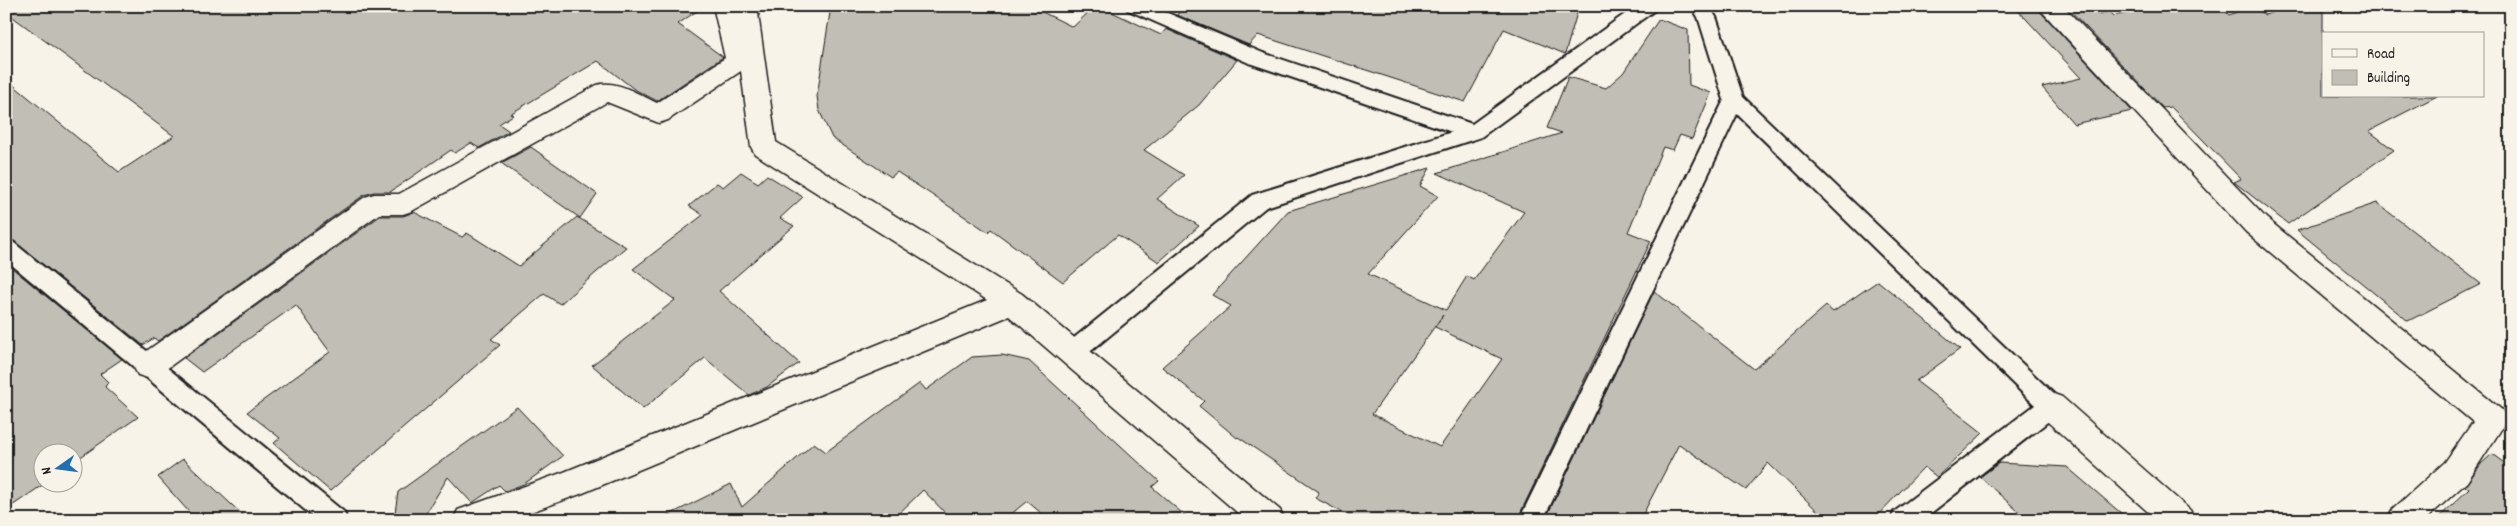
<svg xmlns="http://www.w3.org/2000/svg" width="2517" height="526" font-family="Dekko,sans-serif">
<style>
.building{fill:#c0beb5;stroke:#1c1c1c;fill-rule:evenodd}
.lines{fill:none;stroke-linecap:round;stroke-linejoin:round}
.service-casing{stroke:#1c1c1c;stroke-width:4}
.minor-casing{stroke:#1c1c1c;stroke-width:3}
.service{fill:#f7f3e8;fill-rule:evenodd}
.minor{fill:#f7f3e8;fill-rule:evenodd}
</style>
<rect width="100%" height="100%" fill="#f7f3e8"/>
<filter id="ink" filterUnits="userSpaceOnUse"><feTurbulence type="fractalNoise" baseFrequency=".02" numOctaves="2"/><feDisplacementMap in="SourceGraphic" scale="10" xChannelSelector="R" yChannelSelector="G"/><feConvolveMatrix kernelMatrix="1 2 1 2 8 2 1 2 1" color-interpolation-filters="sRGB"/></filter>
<g filter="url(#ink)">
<!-- building -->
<path class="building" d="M6,6H704L678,24L723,57L657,101L634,89L598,61L510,114L513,115L499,124L509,131L479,148L471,143L455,153L451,150L390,192H374L364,195L158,341L154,338L143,345L14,241L6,238V79L119,172L174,136L6,12Z
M831,6H1030L1073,27L1095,6H1099L1161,35L1166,29L1237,60L1199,105L1144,150L1184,175L1157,199L1199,226L1159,262L1118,235L1063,282L991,229L988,232L897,172L891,177L832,138L819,110L817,96Z
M1183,6H1579L1565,54L1504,29L1465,102L1258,35L1249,45L1177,15Z
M2014,6H2035L2132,111L2074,124L2042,87L2081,78Z
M2066,6H2088L2096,14L2109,12L2113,16L2163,6H2220L2229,15L2252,6L2265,15L2290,6H2323V96H2437L2369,131L2394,150L2288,224L2234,182L2241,179L2171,107L2163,108Z
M1659,19L1688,30L1689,85L1711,93L1692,139L1680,135L1673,150L1663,147L1628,232L1651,241L1517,520H1357L1315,498L1319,492L1238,437L1237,438L1199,406L1204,401L1162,367L1231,306L1212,295L1288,211L1430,168L1420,186L1438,196L1368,274L1446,310L1467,276L1474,280L1524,212L1437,173L1562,133L1547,128L1568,77L1606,88L1623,73ZM1443,315L1435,327L1502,359L1440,447L1372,414Z
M531,147L597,194L580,218L501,163Z
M741,172L758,183L767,175L803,197L780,218L794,226L719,291L799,363L767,387L749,395L705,358L643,409L592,365L675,300L633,269L703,215L689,206L717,183L723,187Z
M2377,203L2481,284L2408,321L2297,230Z
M414,212L462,237L467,233L519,266L577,217L626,247L560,304L544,294L491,339L500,345L330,491L274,443L280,438L247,412L330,352L296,305L202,372L184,358L380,216H403Z
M6,263L122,359L100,374L108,382L105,387L138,417L72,463V454H42L44,484L6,510Z
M1878,281L1960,349L1916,381L1983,433L1937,477L1924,467L1873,520H1827L1768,463L1746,490L1679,444L1640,520H1545L1654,291L1754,369L1826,306L1833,312Z
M1002,355L1029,361L1159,481L1152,487L1190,520H1049L1027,501L1004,520H952L923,490L892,520H659L731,484L742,507L814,443L826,452L920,383L926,390L972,357Z
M517,407L563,456L524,484L505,491L499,485L472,503L448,477L422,520H394L398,492Z
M2492,454L2511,468V520H2436L2469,489L2465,486L2481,464Z
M183,459L248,520H196L158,477Z
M1999,463L2067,467L2129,520H2028L1980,477Z"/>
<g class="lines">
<defs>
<path id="service" d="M1125,6H1151L1263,53L1472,124L1636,6H1658L1655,10L1481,137L1266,207L1080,360L1072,362L1064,360L1061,353L1064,346L1252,195L1452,132L1249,63L1128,10Z
M1691,6H1709L1716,17L1743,97L2059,399L2062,406L2059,413L1922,520H1891L1894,512L2035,405L1737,114L1543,520H1519L1724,100L1698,17Z
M6,240L13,242L344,512L347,520H317L6,260Z"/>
<path id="minor" d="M713,6H757L776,142L1022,294L1280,510L1285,520H1246L1009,316L583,493L509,520H453L458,510L564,472L987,300L755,154L751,147L741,71L668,120L659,123L607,102L412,211L403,214H379L158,375L148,378L138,375L133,366L138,357L365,197L374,194H399L597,85C616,79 640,95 657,103L725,58Z
M2037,6H2063L2266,218L2502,410L2506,419L2502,428L2467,482L2425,520H2387L2392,510L2445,462L2473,422L2246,232Z
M2051,393L2062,397L2190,510L2195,520H2157L2040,415L2036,406L2040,397Z"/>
</defs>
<!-- service casing -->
<use href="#service" class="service-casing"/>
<!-- minor casing -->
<use href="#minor" class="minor-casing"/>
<!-- service -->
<use href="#service" class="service"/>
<!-- minor -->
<use href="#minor" class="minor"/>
</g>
</g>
<!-- margin -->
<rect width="2517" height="526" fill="none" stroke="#f7f3e8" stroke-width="25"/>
<rect x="12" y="12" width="2492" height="501" fill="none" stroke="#1c1c1c" stroke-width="2" filter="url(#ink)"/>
<!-- legend -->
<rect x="2322" y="32" width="162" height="65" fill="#f7f3e8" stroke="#9f9d96"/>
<rect x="2332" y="49" width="25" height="8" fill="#f7f3e8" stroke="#9f9d96"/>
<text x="2367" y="58" font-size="15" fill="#1c1c1c">Road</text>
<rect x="2332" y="70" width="25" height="15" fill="#c0beb5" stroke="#9f9d96"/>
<text x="2367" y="82" font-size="15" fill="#1c1c1c">Building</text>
<!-- north arrow -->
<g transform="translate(58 468) rotate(256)"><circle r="24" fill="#f7f3e8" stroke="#9f9d96"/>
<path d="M0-4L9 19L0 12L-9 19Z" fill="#1f6fb2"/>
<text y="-8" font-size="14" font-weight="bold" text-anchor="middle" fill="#1c1c1c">N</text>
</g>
</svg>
